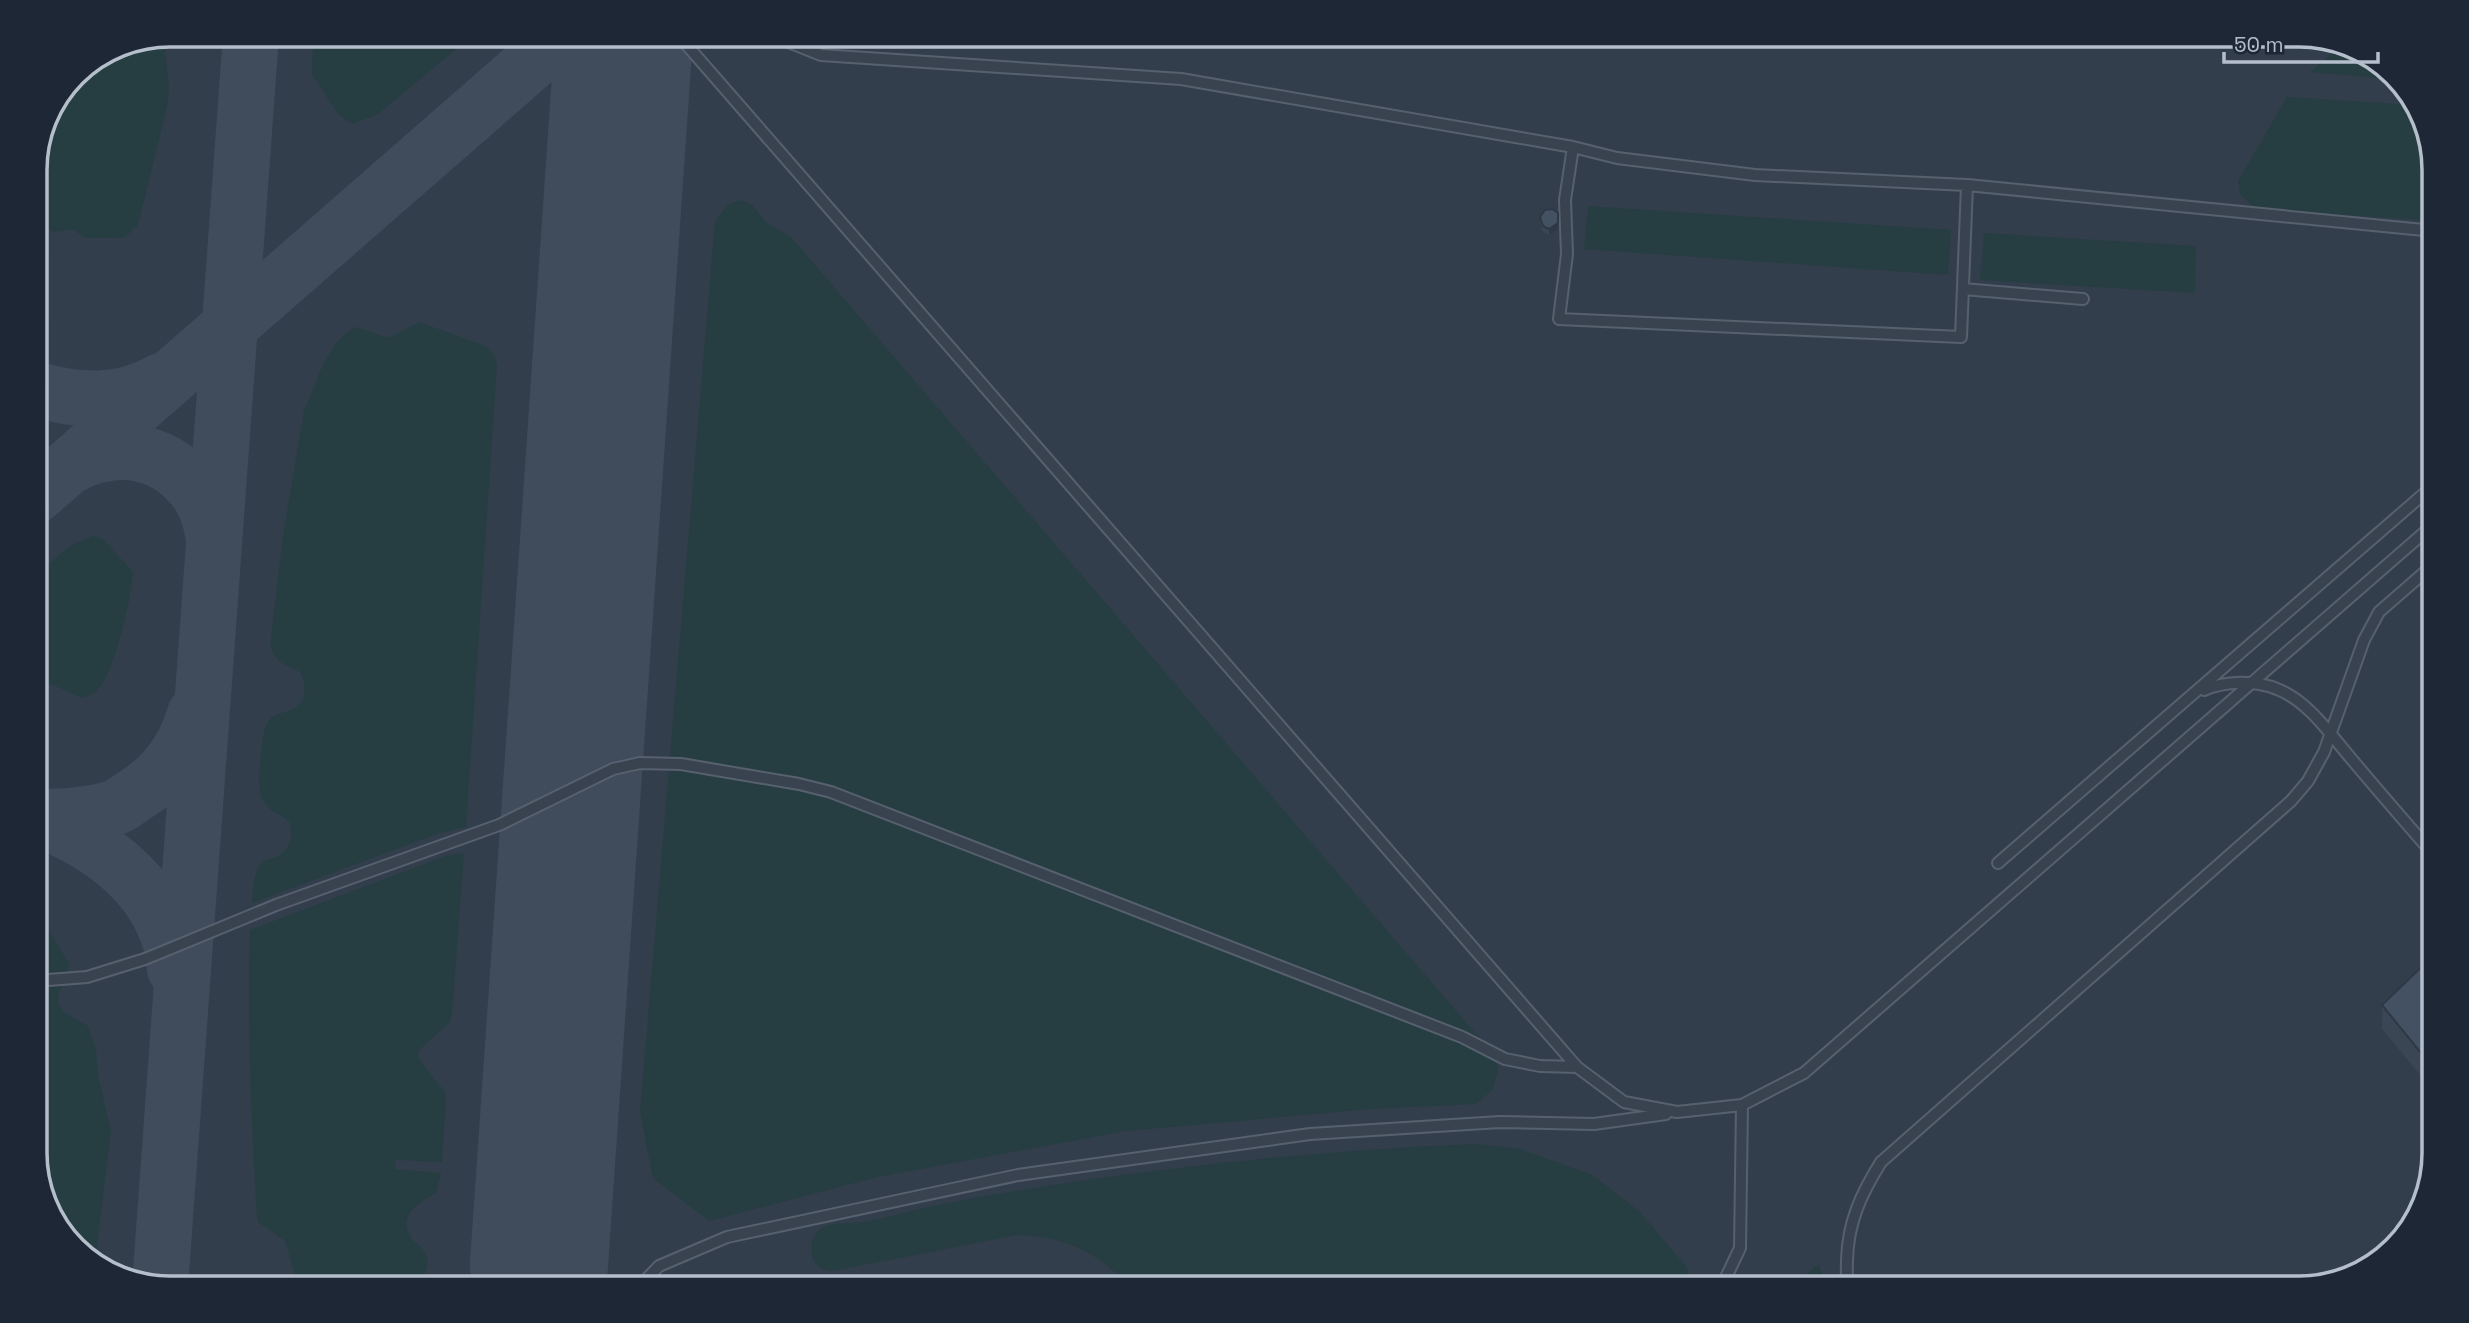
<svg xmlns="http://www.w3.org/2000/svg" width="2469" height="1323" font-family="'Space Grotesk',sans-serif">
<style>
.airport{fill:#333e4d}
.green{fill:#263e41}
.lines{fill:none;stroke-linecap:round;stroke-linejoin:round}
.taxiway{stroke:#404c5c;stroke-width:56}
.runway{stroke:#404c5c;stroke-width:138}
.lane-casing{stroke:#57606e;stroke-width:14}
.lane{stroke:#394350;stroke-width:10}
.wall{fill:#3a4654}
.shaded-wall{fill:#2f3945}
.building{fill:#435162;stroke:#2f3945;stroke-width:2}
.rim{fill:none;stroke:#b5becb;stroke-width:3.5}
</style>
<rect width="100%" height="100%" fill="#243140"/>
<!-- airport -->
<path class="airport" d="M170,35H2299L2359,49L2411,95L2434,162V1153L2420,1213L2374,1265L2299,1288H170L110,1274L58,1228L35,1162V162L75,74L119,45Z"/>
<!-- green -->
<path class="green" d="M313,35H473L377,115L352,124L337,113L312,74Z
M163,36L169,85L168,103L138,225L125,237L113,238H85L73,229L53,232L46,227L35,198V162L75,74L119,45Z
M2337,44L2359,49L2392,79L2310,72L2330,55Z
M2287,97L2415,105L2434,162V221L2255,209L2240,194L2238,181Z
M741,200L752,205L767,223L791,237L1495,1056L1498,1071L1493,1089L1476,1104L1371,1109L1126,1131L878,1177L709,1221L653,1178L640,1112L715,221L729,204Z
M1588,206L1951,230L1948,275L1584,249Z
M1984,233L2196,246L2195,293L1980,280Z
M419,322L483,345C491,350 495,355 497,365L466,827L434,835L252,903C253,891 253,873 261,864C265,859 271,859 276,857C291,850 293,837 290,823C282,815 270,812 264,802C254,789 262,749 264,731C272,709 279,717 294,708C308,700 306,684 300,672L278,661L270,646L283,535L304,411L324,362L337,342L349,331L357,327L382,336L391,337Z
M93,536L103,539L133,572C131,599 116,666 100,687C95,694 89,696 82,698L51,684L35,691V576L71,545Z
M464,853L452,1014L450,1022L419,1050L418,1058L445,1092L446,1102L442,1162L396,1160L395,1169L441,1173L436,1193C418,1203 395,1217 413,1240C418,1246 425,1249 427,1257C430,1268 422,1279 417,1288H299L285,1241L258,1222L257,1217C251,1121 247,1026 250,930L445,856Z
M35,909L69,963C70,979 49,997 63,1011C70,1018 79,1020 87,1025L96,1048L98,1075L111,1131L95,1261L58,1228L35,1162V1079H39L42,1019L35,1018Z
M1479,1144L1520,1149L1593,1175L1640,1212L1685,1265L1689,1272L1678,1288H1130C1098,1251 1065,1237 1018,1235L833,1271C829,1270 825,1270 822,1269C806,1260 808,1232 826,1226C837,1222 851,1224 863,1222C883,1219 904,1212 925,1208C951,1202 977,1197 1003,1193C1161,1167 1320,1150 1479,1144Z
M1819,1264L1826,1288H1789Z"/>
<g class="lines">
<!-- taxiway -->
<path class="taxiway" d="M35,389C78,402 121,404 161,381
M70,466C117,441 169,449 200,496C208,508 211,523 214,537
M35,496L563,35
M35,817C62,817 91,816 116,807C123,804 129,799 135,795C166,776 185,749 195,714
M35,818C103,843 169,892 175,969
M539,1264L547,1288
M160,1286L251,35"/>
<!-- runway -->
<path class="runway" d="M539,1264L624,35"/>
<defs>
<path id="lane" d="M678,35L1577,1067L1624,1102L1677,1112L1742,1105L1804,1073L2434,524
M771,35L821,55L1181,79L1573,147L1617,158L1755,175L1967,185L2434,231
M1573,147L1565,200L1567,254L1559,319L1961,337L1967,185
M1963,289L2083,299
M2204,690C2224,681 2256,680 2277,689C2309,701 2332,737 2354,762C2380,793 2407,824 2434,855
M1998,863L2434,485
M35,981L87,977L145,959L276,905L499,825L613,769L640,763L681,764L799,784L831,792L1462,1037L1505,1059L1540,1066L1577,1067
M638,1288L659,1266L727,1237L1018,1175L1310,1134L1500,1122L1594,1124L1666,1114
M1721,1288L1740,1248L1742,1105
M1848,1288C1846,1279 1847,1270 1847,1260C1848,1222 1861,1194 1881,1162L2291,801L2308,781L2324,752L2364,640L2379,612L2434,564"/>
</defs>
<!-- lane casing -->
<use href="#lane" class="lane-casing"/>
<!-- lane -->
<use href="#lane" class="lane"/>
</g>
<!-- wall -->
<path class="wall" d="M1540,217L1558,229L1549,235L1543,232L1540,223Z
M2434,955L2427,1076L2424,1073L2421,1076L2382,1029V1005Z"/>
<!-- shaded-wall -->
<path class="shaded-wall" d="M1558,223V229L1549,235V229Z
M2434,1046V1070L2427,1076V1053Z
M2424,1050V1073L2421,1076V1053Z"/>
<!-- building -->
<path class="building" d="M1552,209L1558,213V223L1549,229L1543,226L1540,217L1545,210Z
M2434,955V1046L2427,1053L2424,1050L2421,1053L2382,1005Z"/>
<!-- crop -->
<path d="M0 0H2469V1323H0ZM170 47H2299A123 123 0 0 1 2422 170V1153A123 123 0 0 1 2299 1276H170A123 123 0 0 1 47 1153V170A123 123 0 0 1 170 47Z" fill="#1d2735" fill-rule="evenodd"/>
<path class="rim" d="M170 47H2299A123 123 0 0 1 2422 170V1153A123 123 0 0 1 2299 1276H170A123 123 0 0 1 47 1153V170A123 123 0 0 1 170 47Z"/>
<!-- scale -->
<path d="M2224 52v10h154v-10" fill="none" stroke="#b5becb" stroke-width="3.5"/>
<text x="2234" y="52" font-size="21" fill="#b5becb" stroke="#1d2735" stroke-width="5" paint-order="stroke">50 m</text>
</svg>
